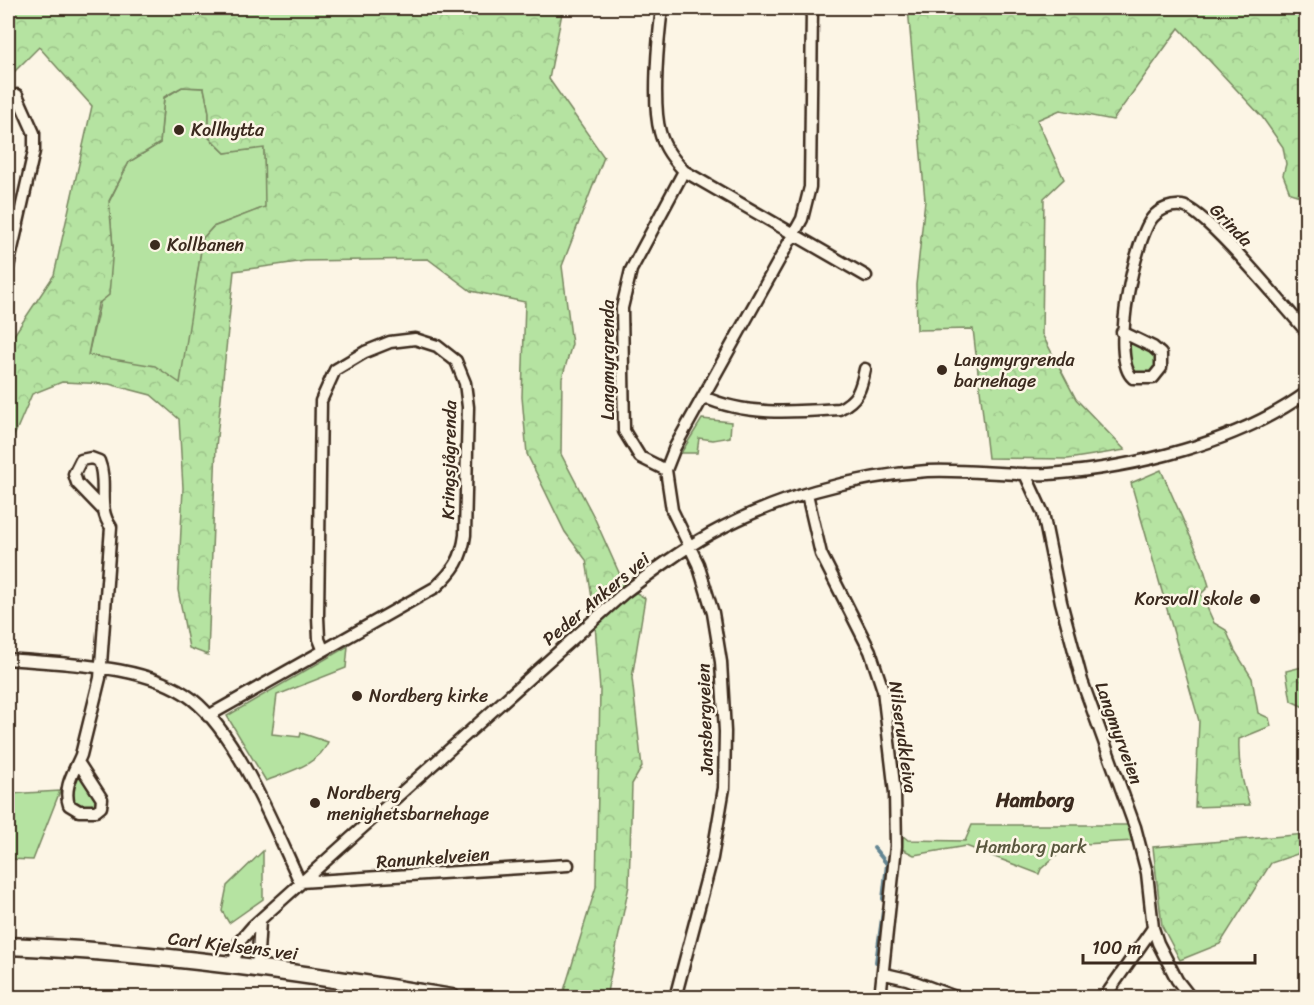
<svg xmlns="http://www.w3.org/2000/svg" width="1314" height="1005" font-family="Sriracha,sans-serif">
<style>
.green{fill:#b5e3a1;stroke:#788660;stroke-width:1.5}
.forest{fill:url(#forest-crowns);stroke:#788660;stroke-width:1.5;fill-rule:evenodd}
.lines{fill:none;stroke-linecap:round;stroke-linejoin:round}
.stream{stroke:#648592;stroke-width:4}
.minor-casing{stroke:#3b2a1e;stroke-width:15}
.secondary-casing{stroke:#3b2a1e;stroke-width:21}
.minor{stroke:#fcf5e5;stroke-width:10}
.secondary{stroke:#fcf5e5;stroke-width:16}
.poi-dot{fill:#3b2a1e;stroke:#fcf5e5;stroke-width:2}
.labels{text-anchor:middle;stroke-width:5;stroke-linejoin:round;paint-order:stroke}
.poi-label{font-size:18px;fill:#3b2a1e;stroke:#fcf5e5;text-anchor:start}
.street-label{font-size:18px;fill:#3b2a1e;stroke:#fcf5e5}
.park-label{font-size:18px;fill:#5a583f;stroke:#fcf5e5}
.neighbourhood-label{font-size:20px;font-weight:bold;fill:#3b2a1e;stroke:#fcf5e5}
</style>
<defs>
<pattern id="forest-crowns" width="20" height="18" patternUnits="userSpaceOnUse" patternTransform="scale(1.5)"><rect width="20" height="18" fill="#b5e3a1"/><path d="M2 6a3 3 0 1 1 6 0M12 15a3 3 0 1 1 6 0" fill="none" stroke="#9dc38a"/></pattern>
</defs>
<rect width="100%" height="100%" fill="#fcf5e5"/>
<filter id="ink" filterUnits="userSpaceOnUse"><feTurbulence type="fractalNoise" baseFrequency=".0167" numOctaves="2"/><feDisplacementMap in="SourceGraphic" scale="12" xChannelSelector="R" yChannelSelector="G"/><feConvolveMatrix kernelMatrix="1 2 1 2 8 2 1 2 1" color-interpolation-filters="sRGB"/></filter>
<g filter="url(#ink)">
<!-- green -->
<path class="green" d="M182,87L204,88L209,112V138L225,153L264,147L266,207L213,227L203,238L181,384L88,355L113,247L109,202L129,162L160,143L164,98Z
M1130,342L1154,354L1156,364L1150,373L1136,374L1130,364Z
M702,419L731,422L730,437L713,440L699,438L697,453H681Z
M348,646L346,668L277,695L272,734L300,737L301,733L328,742C319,765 287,772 266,781L227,716Z
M79,773L96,799L94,807L74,805L70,789Z
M60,791L33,860L8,859V794Z
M972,825H1129L1134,841L1068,845L1041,869L1039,874L966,846L914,855L902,849L903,836L908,840L965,841Z
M263,851V899L229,923L222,911L227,886Z"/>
<!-- forest -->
<path class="forest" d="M8,8H563L549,79L604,157L562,266L572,344L562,378L561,454L594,517L625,586L645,598L632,678L642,767L632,784L629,886L606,997H562L596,887L600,690L594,611L586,560L565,532L527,454L522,397L525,302L471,291L428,259L305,261L234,271L216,447L208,655L189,648L178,590L183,488L179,419L151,395L109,384L62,382L32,394L8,450V344L54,275L92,106L39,47L8,78ZM182,87L204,88L209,112V137L225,153L264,148L265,207L213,227L203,238L180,383L155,366L88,355L98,304L109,295L113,247L109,201L129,162L160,143L164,97Z
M908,8H1306V198L1290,193L1283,175L1286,164L1283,147L1262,117L1179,28L1113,120L1060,110L1037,120L1064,179L1044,198L1042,334L1076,399L1125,450L1068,459L988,458L973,329L917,330L916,285L925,200Z
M1161,470L1202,563L1209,586L1201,594L1214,623L1226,630L1235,651L1252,678L1258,713L1269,718L1271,726L1239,739C1238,763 1242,782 1250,805L1195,807L1199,721L1131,483Z
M1306,666V708L1291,701L1286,671Z
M1306,834V851L1271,863L1220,944L1180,960L1162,926L1153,847Z"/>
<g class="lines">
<!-- stream -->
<path class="stream" d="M874,848L887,864L883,899
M876,962L883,911"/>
<defs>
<path id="minor" d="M662,8C658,39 652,103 660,132C664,148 674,160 684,171L866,276
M8,267L34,151V133L17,95
M1122,332L1153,347L1161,354V368L1153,378H1133C1109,359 1135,237 1153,217C1160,209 1171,205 1182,206C1205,209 1286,309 1306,331
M704,397C745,416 794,412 839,409C858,400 861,389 865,369
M666,470L640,457L624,431L622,308L631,270L684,171
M1025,474L1043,513L1061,602L1082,681L1135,827L1147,873L1153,928L1158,943L1177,980L1191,998
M807,494L821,554L870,651L883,690L895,793L896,846L880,998
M8,659C63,664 147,664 192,699C238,735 275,829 300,882L568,865
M208,716L436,587C454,570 462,559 465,535L468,407L465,383L456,361L437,346L415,339L390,342L365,352L335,370L321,401L318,616L319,639L323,649
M78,762L102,799L101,807L96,811H79L69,805C63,787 74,772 81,755L100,678L111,527C96,507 108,483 99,461L91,458L81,460L74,474L77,483L103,510
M233,965L240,941L253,926L624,593C652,572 680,551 710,534C775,498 853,476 927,471C968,469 1009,476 1049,474C1134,468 1237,443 1306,393
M257,968L260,921
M885,974L907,979L958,998
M8,997V998
M675,998L712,858L724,788L725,732L721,662L713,613L698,564L672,510L666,470L675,447L802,219L810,187L812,8
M1104,998L1153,928"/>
<path id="secondary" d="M8,946C157,952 304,973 452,998"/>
</defs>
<!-- minor casing -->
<use href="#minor" class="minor-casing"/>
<!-- secondary casing -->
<use href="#secondary" class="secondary-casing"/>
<!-- minor -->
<use href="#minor" class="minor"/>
<!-- secondary -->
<use href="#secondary" class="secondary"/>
</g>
</g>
<!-- markers -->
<g class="poi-dot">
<circle cx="179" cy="130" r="6"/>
<circle cx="155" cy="245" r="6"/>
<circle cx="942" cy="370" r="6"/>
<circle cx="1255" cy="599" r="6"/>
<circle cx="357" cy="696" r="6"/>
<circle cx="315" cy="803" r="6"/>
</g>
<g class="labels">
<!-- poi labels -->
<g class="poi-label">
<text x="191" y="136">Kollhytta</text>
<text x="167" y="251">Kollbanen</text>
<text x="954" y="366">Langmyrgrenda<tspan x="954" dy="21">barnehage</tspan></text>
<text x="1243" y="605" text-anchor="end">Korsvoll skole</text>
<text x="369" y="702">Nordberg kirke</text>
<text x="327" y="799">Nordberg<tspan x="327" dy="21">menighetsbarnehage</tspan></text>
</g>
<!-- street labels -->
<g class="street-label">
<text transform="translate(1231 225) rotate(46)" y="6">Grinda</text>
<text transform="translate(608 360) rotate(-90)" y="6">Langmyrgrenda</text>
<text transform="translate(449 460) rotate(-89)" y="6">Kringsjågrenda</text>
<text transform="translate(596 599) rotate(-40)" y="6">Peder Ankers vei</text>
<text transform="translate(705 719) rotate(-92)" y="6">Jansbergveien</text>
<text transform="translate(1119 733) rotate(70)" y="6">Langmyrveien</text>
<text transform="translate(903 737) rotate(82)" y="6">Nilserudkleiva</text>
<text transform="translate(433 858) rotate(-4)" y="6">Ranunkelveien</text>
<text transform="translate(233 946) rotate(7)" y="6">Carl Kjelsens vei</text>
</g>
<!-- park labels -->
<g class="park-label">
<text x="1031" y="853">Hamborg park</text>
</g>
<!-- neighbourhood labels -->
<g class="neighbourhood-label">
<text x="1035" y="807">Hamborg</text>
</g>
</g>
<!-- margin -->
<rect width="1314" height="1005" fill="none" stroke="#fcf5e5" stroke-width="30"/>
<rect x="15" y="15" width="1284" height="975" fill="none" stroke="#3b2a1e" stroke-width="2" filter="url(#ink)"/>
<!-- scale -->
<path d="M1083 954v9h172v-9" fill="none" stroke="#3b2a1e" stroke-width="3"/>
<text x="1092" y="954" font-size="18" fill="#3b2a1e" stroke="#fcf5e5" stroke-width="4.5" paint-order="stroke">100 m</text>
</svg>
